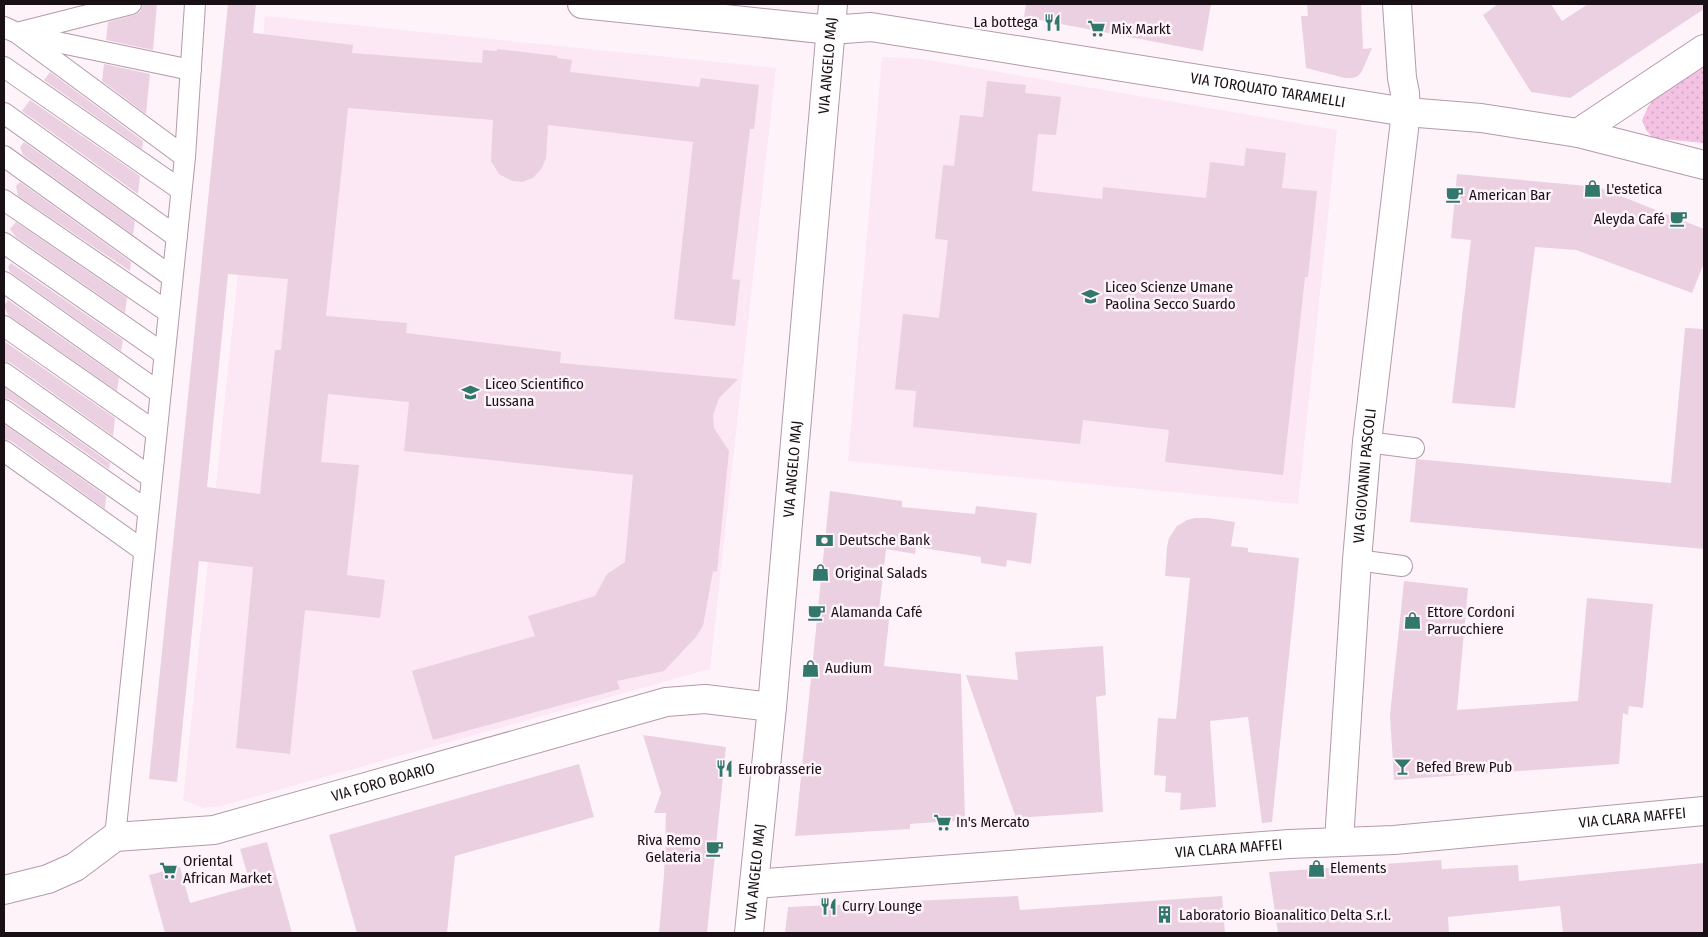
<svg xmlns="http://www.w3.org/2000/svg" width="1708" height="937" font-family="'Fira Sans Condensed',sans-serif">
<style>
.built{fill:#fce7f4}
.grass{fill:url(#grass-dots)}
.building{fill:#ebd0e1;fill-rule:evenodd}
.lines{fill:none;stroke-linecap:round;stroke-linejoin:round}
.service-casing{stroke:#b399aa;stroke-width:22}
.pedestrian-casing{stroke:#b399aa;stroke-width:30}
.minor-casing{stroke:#b399aa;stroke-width:30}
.secondary-casing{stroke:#b399aa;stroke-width:30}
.service{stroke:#fff;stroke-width:20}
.pedestrian{stroke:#fff;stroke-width:28}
.minor{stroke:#fff;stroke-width:28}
.secondary{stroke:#fff;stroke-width:28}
.labels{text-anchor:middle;stroke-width:5;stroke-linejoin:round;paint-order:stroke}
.poi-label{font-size:15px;fill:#191016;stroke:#fff3fa;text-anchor:start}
.street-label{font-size:15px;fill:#191016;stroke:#fff3fa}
</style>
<defs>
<pattern id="grass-dots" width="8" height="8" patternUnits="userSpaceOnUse" patternTransform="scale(1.25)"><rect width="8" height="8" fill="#f3c1e2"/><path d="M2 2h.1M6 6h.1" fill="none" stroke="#d0a5c1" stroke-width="1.8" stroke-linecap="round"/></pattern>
</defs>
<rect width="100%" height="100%" fill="#fff3fa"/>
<!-- built -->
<path class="built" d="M265,16L776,68L710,669L221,806L203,808L183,800Z
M882,57L923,59L1337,130L1298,504L848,461Z"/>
<!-- grass -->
<path class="grass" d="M1701,64L1704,68V143L1653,138L1646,130L1642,120L1648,107L1655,96Z"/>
<!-- building -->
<path class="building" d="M143,4H157L153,50L106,40L108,22L134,15L140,12Z
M228,4H256L253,33L353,45L352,53L482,63L483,50L497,51V49L557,56V58L572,60L570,72L699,87L701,78L759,85L754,129H750L732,279L740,280L735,326L674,319L693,142L548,125L546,158L542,168L533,178L522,182L512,181L499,174L491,161L493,120L348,108L326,316L407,323L406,333L561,352L560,363L738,379L719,398L713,415L714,428L729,451L717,572L713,571L703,626L695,638L664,671L617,681L620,689L433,740L412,671L535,636L528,616L595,596L607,574L625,562L633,475L404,451L409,402L328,394L321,462L359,465L347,575L385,580L380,618L305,610L290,754L236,748L253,567L199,561L177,782L149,779ZM228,274L288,279L281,350H275L260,494L207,487Z
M1026,4H1211L1203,51L1024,17Z
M1307,4H1361L1363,49L1372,48L1362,71L1358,76L1353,78H1345L1306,68L1301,16H1308Z
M1498,4H1551L1562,21L1588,4H1704V9L1570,98L1531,92L1483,15Z
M104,64L150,74L146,114L102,81Z
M50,72L143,141L142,149L44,80Z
M987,81L1026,85L1025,93L1061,97L1056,135L1038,134L1032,191L1102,199L1103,187L1206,198L1210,162L1244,166L1246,148L1286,153L1282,188L1317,191L1308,277H1305L1283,475L1165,462L1169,430L1083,420L1080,444L913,427L916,391L895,389L903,314L939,318L948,240L935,239L943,165L954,166L960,115L983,117Z
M30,100L140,176L138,194L22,111Z
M24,142L135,221L133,235L23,155L20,147Z
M1457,174L1598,187L1704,229V263L1692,293L1576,250L1535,247L1515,408L1452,403L1471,240L1451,238Z
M20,182L131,262L130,271L18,196L16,186Z
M16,222L127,298L125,313L16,237L10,229Z
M11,263L123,340L121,351L10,272L8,267Z
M8,300L119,378L117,391L8,315L4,306Z
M1685,328L1704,329V549L1410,522L1416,459L1671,483Z
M4,341L115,418L113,436L11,363L4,361Z
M4,387L110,463L109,469L11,400L4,398Z
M4,424L106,496L105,509L11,441L4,439Z
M830,491L902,501V507L975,514L976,506L1037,513L1031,564L1007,560L1006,567L981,563V557L916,547L915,554L886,549L879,610L890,611L884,666L961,674L965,820L910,824V829L795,836Z
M1195,518H1208L1235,522L1231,546L1248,548V552L1299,558L1272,822L1262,823L1248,717L1210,721L1216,807L1180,810L1181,793L1165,792L1166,776L1154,775L1158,718L1176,719L1190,578L1165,576L1167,547L1169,538L1177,526L1187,520Z
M1404,581L1468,588L1457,710L1578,701L1587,598L1653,604L1643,708L1629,706L1628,715L1623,713L1619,764L1394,780L1390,715Z
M1103,646L1106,695L1096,697L1103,812L1016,818L966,675L1018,680L1015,652Z
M643,735L726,747L707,933H659L664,875L666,813H654L661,793Z
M579,764L594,817L455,856L447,933H357L329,835Z
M267,842L292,933H165L149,875L180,867L190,903L251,886L240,849Z
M1441,860L1442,869L1518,865L1519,881L1704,863V933H1563L1560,906L1448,917L1449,933H1278L1269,872Z
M1018,896L1020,910L1222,896L1225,933H785L788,907Z"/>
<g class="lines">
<defs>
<path id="service" d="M4,27L17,33L185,157
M21,32L131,4
M23,35L191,70
M4,67L181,190
M4,113L177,237
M4,156L172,277
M4,200L168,312
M4,243L164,354
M4,282L160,393
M4,326L156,432
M4,373L152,478
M4,410L148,511
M1367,442L1414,448
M4,451L144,551
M1357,560L1402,566
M115,837L185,157L195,4"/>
<path id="pedestrian" d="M582,4L831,30"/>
<g id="minor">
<path id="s1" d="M831,30L871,27L1406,112L1481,118L1578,133L1704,165"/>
<path d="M1578,133L1704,49"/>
<path id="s2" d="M1339,841L1357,560L1367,442L1406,112L1405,93L1402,78L1397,4"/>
<path id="s3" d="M754,884L1289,844L1394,840L1704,811"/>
<path id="s4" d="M4,890L48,879L75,867L115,837L214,830L666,702L705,699L772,707"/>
</g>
<g id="secondary">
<path id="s5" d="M749,933L772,707L833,4"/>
</g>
</defs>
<!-- service casing -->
<use href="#service" class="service-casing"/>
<!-- pedestrian casing -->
<use href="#pedestrian" class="pedestrian-casing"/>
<!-- minor casing -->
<use href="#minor" class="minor-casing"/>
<!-- secondary casing -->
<use href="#secondary" class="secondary-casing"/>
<!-- service -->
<use href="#service" class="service"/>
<!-- pedestrian -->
<use href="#pedestrian" class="pedestrian"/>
<!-- minor -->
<use href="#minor" class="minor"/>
<!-- secondary -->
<use href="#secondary" class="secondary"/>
</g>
<!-- icons -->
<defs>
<symbol id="restaurant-bare" viewBox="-9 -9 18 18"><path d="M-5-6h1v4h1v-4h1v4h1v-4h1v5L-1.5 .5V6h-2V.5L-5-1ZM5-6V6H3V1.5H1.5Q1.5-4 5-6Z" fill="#32776b" stroke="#fff3fa" stroke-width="2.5" paint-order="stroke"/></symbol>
<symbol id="supermarket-bare" viewBox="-9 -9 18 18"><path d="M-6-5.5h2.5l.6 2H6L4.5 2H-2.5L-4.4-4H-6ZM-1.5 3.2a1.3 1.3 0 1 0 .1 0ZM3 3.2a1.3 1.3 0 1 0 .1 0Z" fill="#32776b" stroke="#fff3fa" stroke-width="2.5" paint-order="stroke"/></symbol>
<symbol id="shop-bare" viewBox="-9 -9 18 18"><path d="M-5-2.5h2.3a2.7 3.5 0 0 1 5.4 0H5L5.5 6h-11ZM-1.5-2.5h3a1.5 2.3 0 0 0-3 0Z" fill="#32776b" stroke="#fff3fa" stroke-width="2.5" paint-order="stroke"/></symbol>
<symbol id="cafe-bare" viewBox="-9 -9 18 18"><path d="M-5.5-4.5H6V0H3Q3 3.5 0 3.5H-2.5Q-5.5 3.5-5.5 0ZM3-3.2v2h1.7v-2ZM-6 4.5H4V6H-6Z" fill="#32776b" stroke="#fff3fa" stroke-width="2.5" paint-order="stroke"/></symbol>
<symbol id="school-bare" viewBox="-9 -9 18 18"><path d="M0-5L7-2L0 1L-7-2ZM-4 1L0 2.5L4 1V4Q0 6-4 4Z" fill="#32776b" stroke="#fff3fa" stroke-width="2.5" paint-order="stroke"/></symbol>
<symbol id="bank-bare" viewBox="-9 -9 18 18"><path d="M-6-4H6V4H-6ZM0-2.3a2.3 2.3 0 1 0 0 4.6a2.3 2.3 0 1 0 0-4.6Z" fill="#32776b" stroke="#fff3fa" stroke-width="2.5" paint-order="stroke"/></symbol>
<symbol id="bar-bare" viewBox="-9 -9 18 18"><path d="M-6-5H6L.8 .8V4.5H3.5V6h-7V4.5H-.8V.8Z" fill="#32776b" stroke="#fff3fa" stroke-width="2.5" paint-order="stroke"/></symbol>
<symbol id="building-bare" viewBox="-9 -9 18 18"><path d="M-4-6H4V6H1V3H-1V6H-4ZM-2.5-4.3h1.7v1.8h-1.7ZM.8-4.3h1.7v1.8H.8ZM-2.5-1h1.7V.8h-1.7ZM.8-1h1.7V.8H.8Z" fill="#32776b" stroke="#fff3fa" stroke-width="2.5" paint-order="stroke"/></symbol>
</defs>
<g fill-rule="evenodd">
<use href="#restaurant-bare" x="1040" y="10" width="25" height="25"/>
<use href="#supermarket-bare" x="1084" y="16" width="25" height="25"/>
<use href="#shop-bare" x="1580" y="176" width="25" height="25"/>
<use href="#cafe-bare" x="1442" y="182" width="25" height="25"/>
<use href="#cafe-bare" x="1666" y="206" width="25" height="25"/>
<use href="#school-bare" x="1078" y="284" width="25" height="25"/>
<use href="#school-bare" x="458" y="380" width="25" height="25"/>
<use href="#bank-bare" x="812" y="528" width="25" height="25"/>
<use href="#shop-bare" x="808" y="560" width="25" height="25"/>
<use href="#cafe-bare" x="804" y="600" width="25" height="25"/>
<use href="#shop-bare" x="1400" y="608" width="25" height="25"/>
<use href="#shop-bare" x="798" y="656" width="25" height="25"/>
<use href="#bar-bare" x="1390" y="754" width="25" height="25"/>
<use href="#restaurant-bare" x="712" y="756" width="25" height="25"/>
<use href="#supermarket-bare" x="930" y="810" width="25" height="25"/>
<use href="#cafe-bare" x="702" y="836" width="25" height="25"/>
<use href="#shop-bare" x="1304" y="856" width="25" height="25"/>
<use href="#supermarket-bare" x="156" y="858" width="25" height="25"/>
<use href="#restaurant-bare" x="816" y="894" width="25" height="25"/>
<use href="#building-bare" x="1152" y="902" width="25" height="25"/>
</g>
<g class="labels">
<!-- poi labels -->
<g class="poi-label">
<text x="1038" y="27" text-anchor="end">La bottega</text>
<text x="1111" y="34">Mix Markt</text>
<text x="1606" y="194">L'estetica</text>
<text x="1469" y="200">American Bar</text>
<text x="1665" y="224" text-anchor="end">Aleyda Café</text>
<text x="1105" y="292">Liceo Scienze Umane<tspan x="1105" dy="17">Paolina Secco Suardo</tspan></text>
<text x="485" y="389">Liceo Scientifico<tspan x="485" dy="17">Lussana</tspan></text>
<text x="839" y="545">Deutsche Bank</text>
<text x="835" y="578">Original Salads</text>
<text x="831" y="617">Alamanda Café</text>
<text x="1427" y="617">Ettore Cordoni<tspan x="1427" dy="17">Parrucchiere</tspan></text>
<text x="825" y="673">Audium</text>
<text x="1416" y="772">Befed Brew Pub</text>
<text x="738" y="774">Eurobrasserie</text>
<text x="956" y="827">In's Mercato</text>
<text x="701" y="845" text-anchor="end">Riva Remo<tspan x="701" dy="17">Gelateria</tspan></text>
<text x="183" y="866">Oriental<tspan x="183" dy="17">African Market</tspan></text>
<text x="1330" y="873">Elements</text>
<text x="842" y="911">Curry Lounge</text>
<text x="1179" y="920">Laboratorio Bioanalitico Delta S.r.l.</text>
</g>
<!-- street labels -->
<g class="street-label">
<text dy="5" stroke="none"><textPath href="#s5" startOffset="871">VIA ANGELO MAJ</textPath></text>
<text dy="5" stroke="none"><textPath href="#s1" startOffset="442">VIA TORQUATO TARAMELLI</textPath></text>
<text dy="5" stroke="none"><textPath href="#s5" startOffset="466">VIA ANGELO MAJ</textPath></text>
<text dy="5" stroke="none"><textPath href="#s2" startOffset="366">VIA GIOVANNI PASCOLI</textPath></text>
<text dy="5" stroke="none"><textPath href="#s4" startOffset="400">VIA FORO BOARIO</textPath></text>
<text dy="5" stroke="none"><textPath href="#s3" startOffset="881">VIA CLARA MAFFEI</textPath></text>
<text dy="5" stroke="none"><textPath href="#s3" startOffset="476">VIA CLARA MAFFEI</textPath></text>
<text dy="5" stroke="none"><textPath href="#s5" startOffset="61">VIA ANGELO MAJ</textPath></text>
</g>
</g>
<!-- border -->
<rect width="1708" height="937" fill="none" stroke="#191016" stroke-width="10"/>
</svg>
